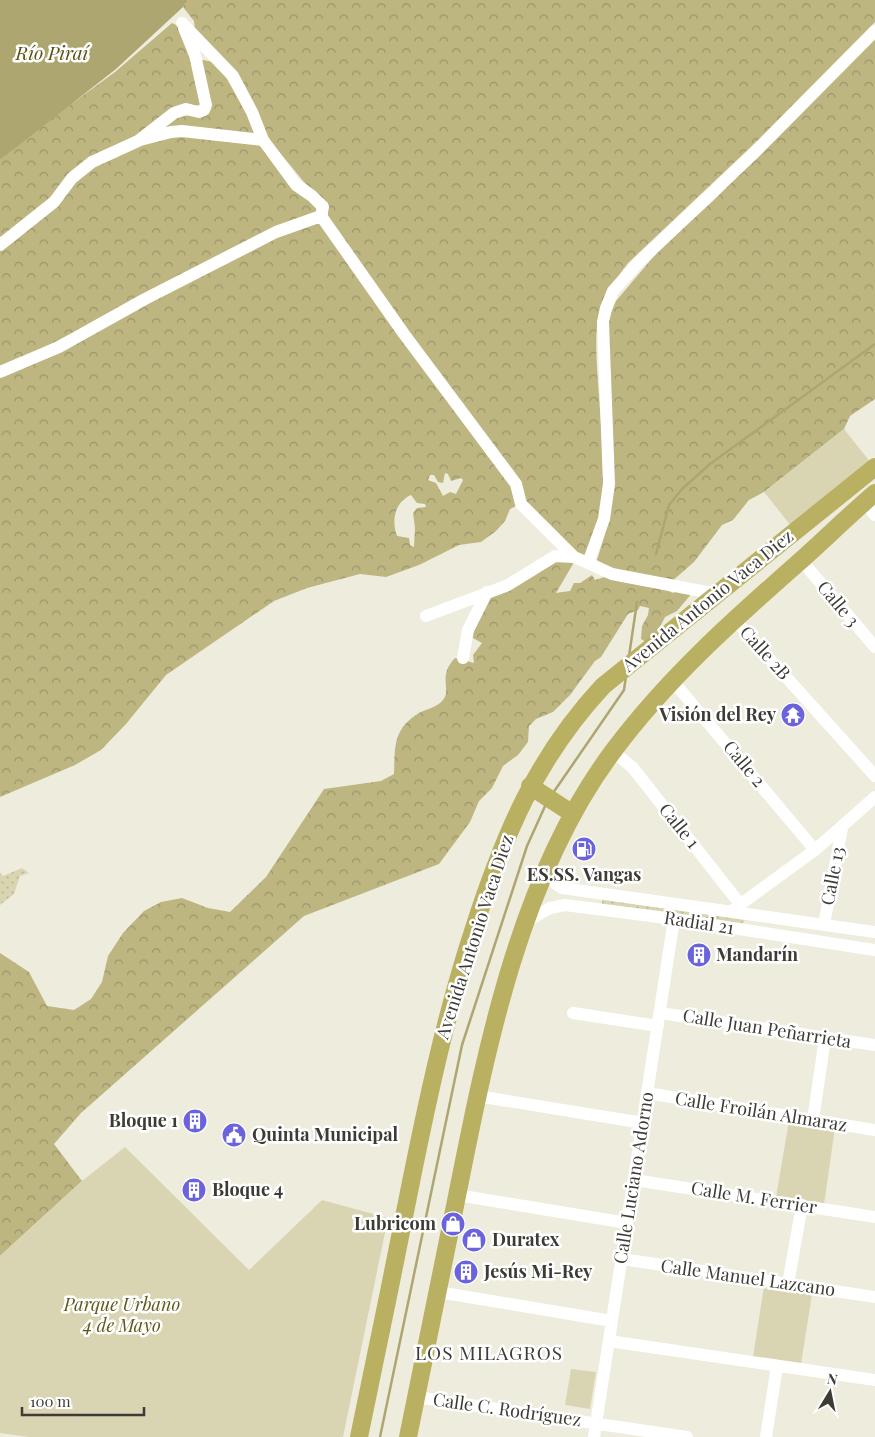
<svg xmlns="http://www.w3.org/2000/svg" width="875" height="1437" font-family="'Playfair Display',serif">
<style>
.grass{fill:url(#grass-dots)}
.forest{fill:url(#forest-crowns);fill-rule:evenodd}
.park{fill:#d9d5b2}
.water{fill:#ada671}
.lines{fill:none;stroke-linecap:round;stroke-linejoin:round}
.stream{stroke:#ada671;stroke-width:2.5}
.minor{stroke:#fff;stroke-width:12}
.highway{stroke:#bab062;stroke-width:18}
.labels{text-anchor:middle;stroke-width:5;stroke-linejoin:round;paint-order:stroke}
.street-label{font-size:18px;fill:#3c3b35;stroke:#fff}
.poi-label{font-size:18px;font-weight:bold;fill:#3c3b35;stroke:#fff;text-anchor:start}
.park-label{font-size:18px;font-style:italic;fill:#605819;stroke:#fff}
.water-label{font-size:19px;font-style:italic;fill:#5c5415;stroke:#fff}
.neighbourhood-label{font-size:19px;letter-spacing:1px;fill:#3c3b35;stroke:#fff}
</style>
<defs>
<pattern id="grass-dots" width="8" height="8" patternUnits="userSpaceOnUse" patternTransform="scale(1.25)"><rect width="8" height="8" fill="#d9d5b2"/><path d="M2 2h.1M6 6h.1" fill="none" stroke="#bbb89a" stroke-width="1.8" stroke-linecap="round"/></pattern>
<pattern id="forest-crowns" width="20" height="18" patternUnits="userSpaceOnUse" patternTransform="scale(1.25)"><rect width="20" height="18" fill="#bdb681"/><path d="M2 6a3 3 0 1 1 6 0M12 15a3 3 0 1 1 6 0" fill="none" stroke="#9b956a"/></pattern>
</defs>
<rect width="100%" height="100%" fill="#eeecdd"/>
<!-- grass -->
<path class="grass" d="M22,868L29,873L20,876L14,894L0,905V872L3,876Z
M602,899L745,920L742,924L602,905Z"/>
<!-- forest -->
<path class="forest" d="M188,0H875V22L757,141L628,263C614,281 600,304 597,327C591,378 623,527 581,558L535,514L328,219V203L304,182L267,137L231,67L195,31L194,21L183,7Z
M172,23L180,27L205,104L186,108L59,190L0,241V160L48,121L115,72Z
M875,39V399L850,416L844,429L764,492L749,500L733,520L722,525L694,562L671,582L601,566L597,560L605,534L608,331L609,318L616,301L660,249L713,201Z
M203,60L218,63L259,136H144L176,114L201,113L200,61Z
M168,134L254,140L317,203L319,212L0,369V247L87,167Z
M318,220L514,485L518,505L510,509L505,521L496,531L481,542L459,545L419,565L386,577L360,574L307,588L274,601L166,675L126,724L101,750L75,765L0,797V376L242,251ZM445,473L448,474L451,481L461,478L463,480L456,494L450,492L443,496L436,483L428,480L430,475H434L438,482L443,483ZM411,495L417,503L425,504L426,507L417,508L413,513L415,528L414,547L410,545L409,538L397,536C391,520 395,502 411,495Z
M556,561H572L573,564L556,593L570,591L574,583H580L592,575L595,580L608,576L660,587L673,593L676,591L692,593L677,611L665,617L657,633L646,642L641,639L642,626L648,615L649,608L640,606L638,610L628,614L601,657L595,661L570,695L553,712L536,719L529,726L528,742L518,755L503,766L492,788L479,801L470,822L439,864L304,916L81,1113L54,1144L82,1181L0,1256V953L29,972L47,1006L74,1010L91,999L102,982L108,956L123,933L144,911L161,902L182,898L208,908L230,912L266,877L324,789L381,781L394,774C395,746 393,729 419,713C427,709 437,707 443,700C452,689 437,677 455,658L474,663L473,655L482,643L471,637L488,597Z"/>
<!-- park -->
<path class="park" d="M844,429L871,463L791,526L764,492Z
M789,1121L835,1128L824,1204L776,1197Z
M125,1147L249,1270L322,1200L388,1218L343,1437H29L0,1433V1256L82,1181Z
M764,1286L812,1294L801,1364L753,1357Z
M571,1369L596,1372L590,1409L565,1405Z"/>
<!-- water -->
<path class="water" d="M0,0H188L183,7L116,69L0,160Z"/>
<g class="lines">
<!-- stream -->
<path class="stream" d="M656,554L669,505L682,489L710,464L875,344
M629,656L637,602
M553,793L624,690L626,676
M380,1437L462,1045L527,846L546,804"/>
<!-- minor -->
<path class="minor" d="M182,23L233,76L252,112L263,140L296,185L312,196L323,207L321,216L404,334L516,484L521,504L574,557
M140,140L171,132L182,131L263,140
M0,245L54,202L72,178L92,162L138,141L174,113L186,109L199,112L204,110L206,105L195,55L184,28
M0,372L59,347L145,299L276,232L321,216
M864,502L875,515
M801,560L875,647
M588,563L612,574L717,594
M426,616L508,585L555,556L574,557L588,563L604,519L609,484L603,322L606,308L613,291L638,263L752,155L875,31
M734,619L875,776
M463,658L468,630L487,592
M672,680L815,850
M613,751L633,768L740,904
M547,866L555,883L562,888L875,932
M734,909L815,850L875,797
M527,921L550,908L565,905L674,919L875,950
M824,925L842,828
M573,1013L658,1026
M660,1013L875,1045
M647,1093L875,1130
M477,1096L643,1123
M813,1120L825,1038
M634,1180L875,1217
M457,1195L627,1223
M622,1259L875,1297
M788,1284L802,1205
M438,1292L612,1321
M609,1341L875,1380
M416,1397L687,1437
M594,1437L674,919
M766,1437L777,1366"/>
<!-- highway -->
<path class="highway" d="M530,786L573,814
M359,1437C377,1350 395,1264 412,1177C429,1093 447,1010 474,928C504,835 536,758 603,686L875,467
M408,1437C424,1358 440,1280 456,1201C486,1050 520,874 614,750C667,679 732,621 798,563C824,540 849,515 875,493"/>
</g>
<!-- icons -->
<defs>
<symbol id="temple-disc" viewBox="-11 -11 22 22"><circle r="9.5" fill="#6a63dc" stroke="#fff"/><path d="M0-6L5-2H3V0L6.5 2.5H4V6H1.5V3h-3V6H-4V2.5H-6.5L-3 0V-2H-5Z" fill="#fff"/></symbol>
<symbol id="fuel-disc" viewBox="-11 -11 22 22"><circle r="9.5" fill="#6a63dc" stroke="#fff"/><path d="M-5.5-6h7V0h2V4h1.3V-2.5L3-4.5l.8-.8L6-3V5H2.5V1h-1V6h-7ZM-4.2-4.7v3.2H.2V-4.7Z" fill="#fff"/></symbol>
<symbol id="building-disc" viewBox="-11 -11 22 22"><circle r="9.5" fill="#6a63dc" stroke="#fff"/><path d="M-4-6H4V6H1V3H-1V6H-4ZM-2.5-4.3h1.7v1.8h-1.7ZM.8-4.3h1.7v1.8H.8ZM-2.5-1h1.7V.8h-1.7ZM.8-1h1.7V.8H.8Z" fill="#fff"/></symbol>
<symbol id="civic-disc" viewBox="-11 -11 22 22"><circle r="9.5" fill="#6a63dc" stroke="#fff"/><path d="M-.6-6.5H3V-4.5H.6V-3L4-1V1h2V6H-6V1h2V-1L-.6-3ZM-1.2 2.5V6h2.4V2.5Z" fill="#fff"/></symbol>
<symbol id="shop-disc" viewBox="-11 -11 22 22"><circle r="9.5" fill="#6a63dc" stroke="#fff"/><path d="M-5-2.5h2.3a2.7 3.5 0 0 1 5.4 0H5L5.5 6h-11ZM-1.5-2.5h3a1.5 2.3 0 0 0-3 0Z" fill="#fff"/></symbol>
</defs>
<g fill-rule="evenodd">
<use href="#temple-disc" x="779" y="701" width="28" height="28"/>
<use href="#fuel-disc" x="570" y="835" width="28" height="28"/>
<use href="#building-disc" x="685" y="941" width="28" height="28"/>
<use href="#building-disc" x="181" y="1107" width="28" height="28"/>
<use href="#civic-disc" x="220" y="1121" width="28" height="28"/>
<use href="#building-disc" x="180" y="1176" width="28" height="28"/>
<use href="#shop-disc" x="439" y="1210" width="28" height="28"/>
<use href="#shop-disc" x="460" y="1226" width="28" height="28"/>
<use href="#building-disc" x="452" y="1258" width="28" height="28"/>
</g>
<g class="labels">
<!-- street labels -->
<g class="street-label">
<text transform="translate(708 601) rotate(-39)" y="6">Avenida Antonio Vaca Diez</text>
<text transform="translate(838 604) rotate(50)" y="6">Calle 3</text>
<text transform="translate(765 653) rotate(48)" y="6">Calle 2B</text>
<text transform="translate(744 764) rotate(50)" y="6">Calle 2</text>
<text transform="translate(679 826) rotate(51)" y="6">Calle 1</text>
<text transform="translate(833 876) rotate(-79)" y="6">Calle 13</text>
<text transform="translate(699 923) rotate(9)" y="6">Radial 21</text>
<text transform="translate(475 937) rotate(-72)" y="6">Avenida Antonio Vaca Diez</text>
<text transform="translate(767 1029) rotate(9)" y="6">Calle Juan Peñarrieta</text>
<text transform="translate(761 1112) rotate(9)" y="6">Calle Froilán Almaraz</text>
<text transform="translate(634 1178) rotate(-81)" y="6">Calle Luciano Adorno</text>
<text transform="translate(754 1198) rotate(9)" y="6">Calle M. Ferrier</text>
<text transform="translate(748 1278) rotate(8)" y="6">Calle Manuel Lazcano</text>
<text transform="translate(507 1410) rotate(8)" y="6">Calle C. Rodríguez</text>
</g>
<!-- poi labels -->
<g class="poi-label">
<text x="776" y="721" text-anchor="end">Visión del Rey</text>
<text x="584" y="881" text-anchor="middle">ES.SS. Vangas</text>
<text x="716" y="961">Mandarín</text>
<text x="178" y="1127" text-anchor="end">Bloque 1</text>
<text x="252" y="1141">Quinta Municipal</text>
<text x="212" y="1196">Bloque 4</text>
<text x="436" y="1230" text-anchor="end">Lubricom</text>
<text x="492" y="1246">Duratex</text>
<text x="484" y="1278">Jesús Mi-Rey</text>
</g>
<!-- park labels -->
<g class="park-label">
<text x="122" y="1311">Parque Urbano<tspan x="122" dy="21">4 de Mayo</tspan></text>
</g>
<!-- water labels -->
<g class="water-label">
<text x="52" y="60">Río Piraí</text>
</g>
<!-- neighbourhood labels -->
<g class="neighbourhood-label">
<text x="489" y="1360">LOS MILAGROS</text>
</g>
</g>
<!-- north arrow -->
<g transform="translate(830 1392) rotate(10)" stroke="#ffffff" stroke-width="4" paint-order="stroke">
<path d="M0-4L9 19L0 12L-9 19Z" fill="#3c3b35"/>
<text y="-8" font-size="14" font-weight="bold" text-anchor="middle" fill="#3c3b35">N</text>
</g>
<!-- scale -->
<path d="M22 1407v8h122v-8" fill="none" stroke="#3c3b35" stroke-width="2.5"/>
<text x="30" y="1407" font-size="15" fill="#3c3b35" stroke="#ffffff" stroke-width="4" paint-order="stroke">100 m</text>
</svg>
